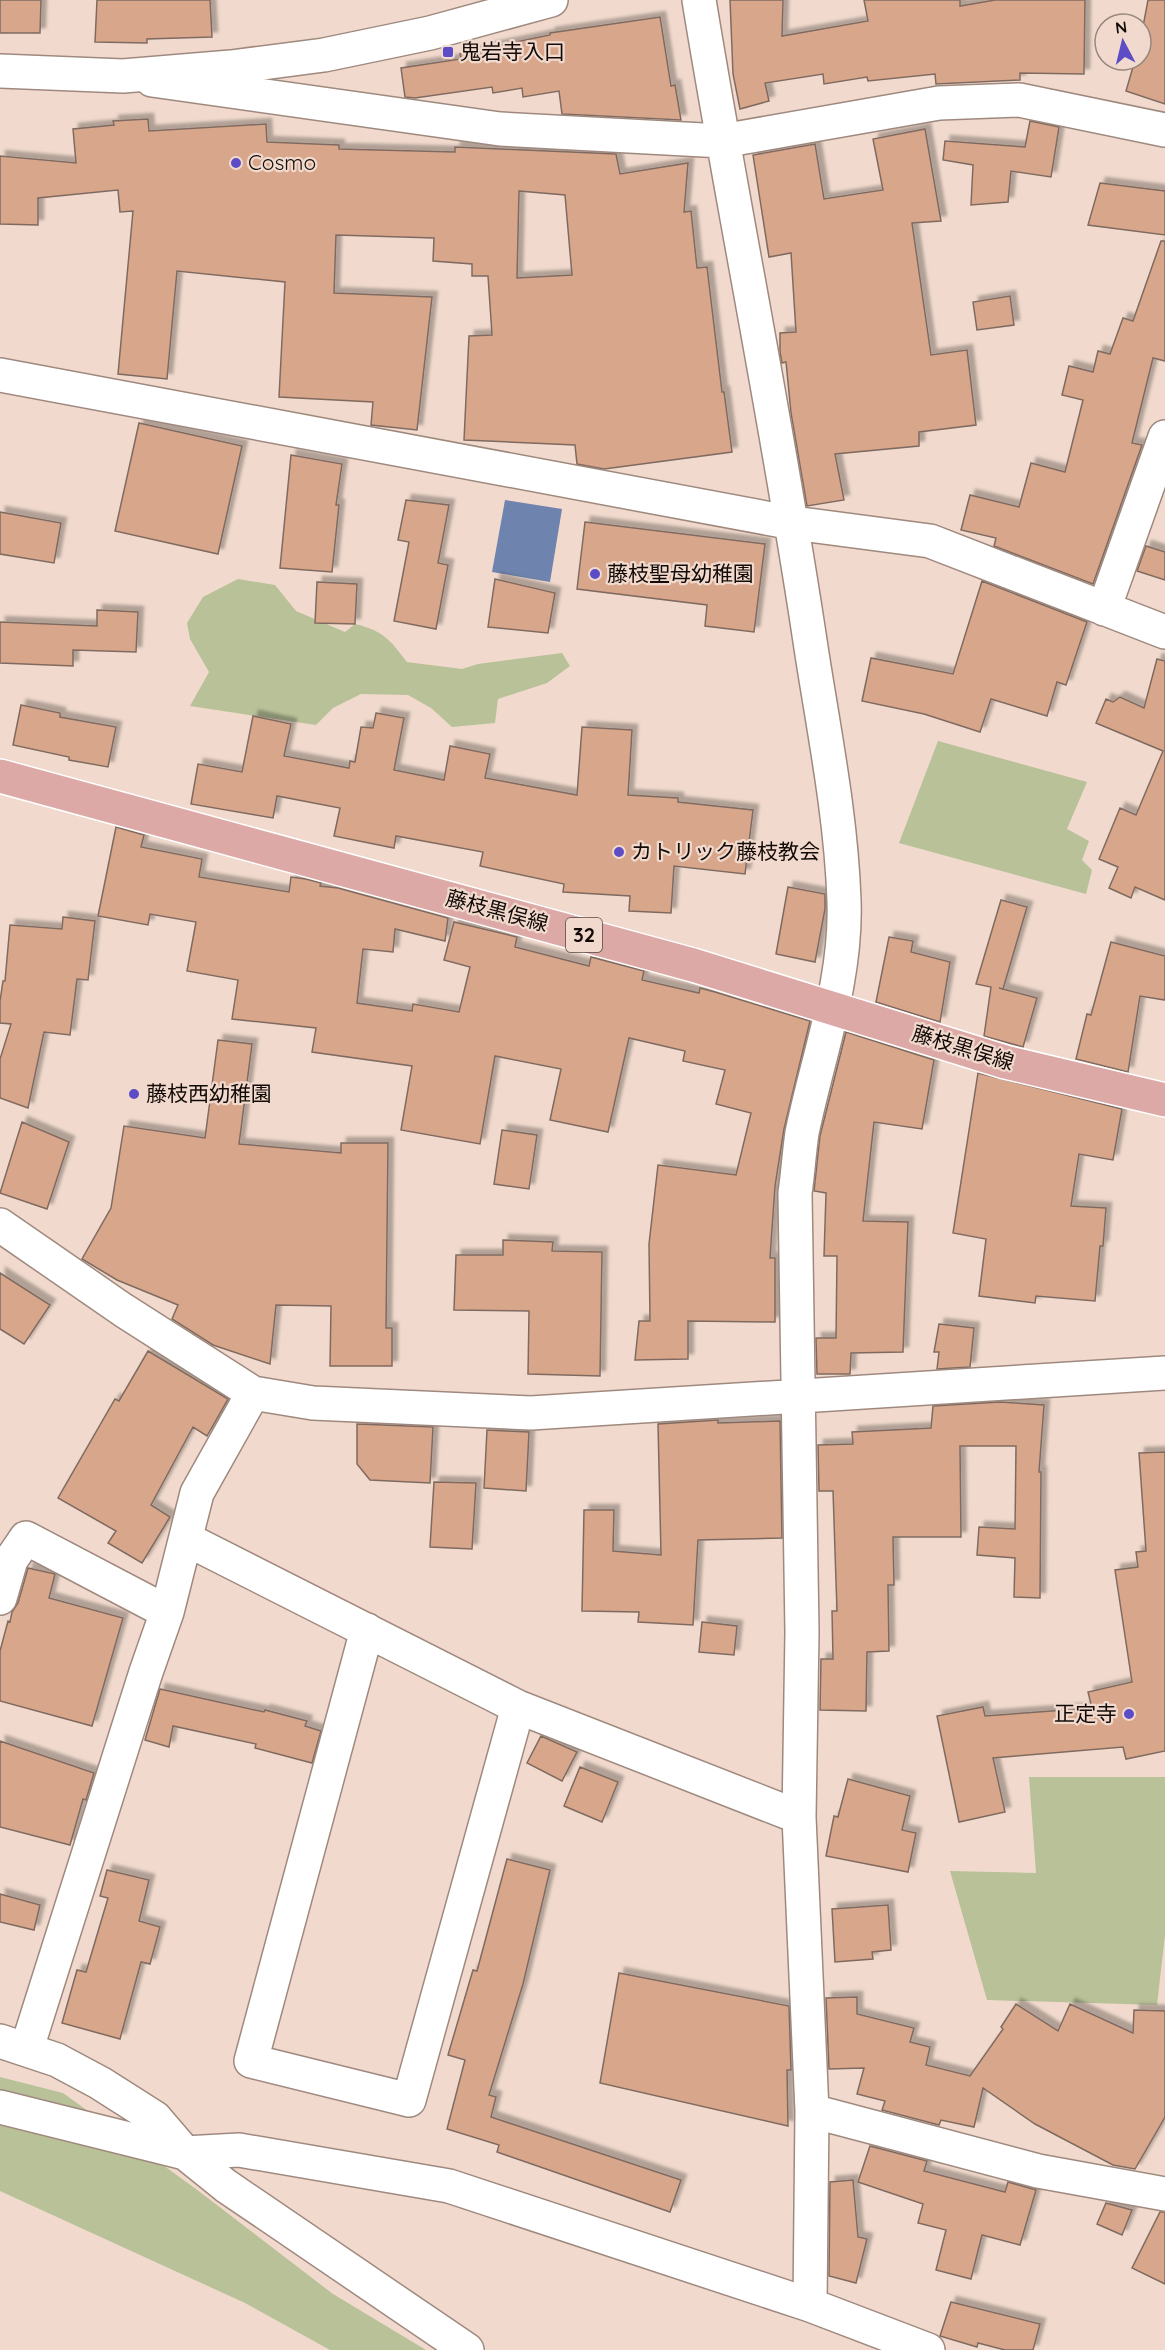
<svg xmlns="http://www.w3.org/2000/svg" width="1165" height="2350" font-family="Quicksand,'Noto Sans JP',sans-serif">
<style>
.green{fill:#b8c198}
.water{fill:#6e83ad}
.building{fill:#d8a68b;stroke:#806b61;stroke-width:1.5;fill-rule:evenodd;filter:url(#shadow)}
.lines{fill:none;stroke-linecap:round;stroke-linejoin:round}
.minor-casing{stroke:#9f897e;stroke-width:36}
.tertiary-casing{stroke:#9f897e;stroke-width:36}
.primary-casing{stroke:#fff;stroke-width:36}
.minor{stroke:#fff;stroke-width:33}
.tertiary{stroke:#fff;stroke-width:33}
.primary{stroke:#dca9a7;stroke-width:33}
.poi-dot{fill:#5c4cc5;stroke:#f1dacd;stroke-width:2}
.labels{text-anchor:middle;stroke-width:4.5;stroke-linejoin:round;paint-order:stroke}
.shield{fill:#f1dacd;stroke:#554842;stroke-width:1.5}
.shield-label{font-size:20px;font-weight:bold;fill:#120a07}
.poi-label{font-size:21px;fill:#120a07;stroke:#f1dacd;text-anchor:start}
.street-label{font-size:21px;fill:#120a07;stroke:#f1dacd}
</style>
<defs>
<filter id="shadow"><feDropShadow dx="5.5" dy="-5.5" stdDeviation="1.5" flood-color="#0004"/></filter>
</defs>
<rect width="100%" height="100%" fill="#f1dacd"/>
<!-- green -->
<path class="green" d="M238,579L275,585L296,611L345,632L355,624C384,631 390,640 407,662L462,669L478,664L562,653L570,666L547,683L498,699L495,723L452,727L431,708L408,695L361,694L333,708L316,725L190,706L209,672L190,639L187,623L203,597Z
M938,741L1087,782L1067,829L1089,841L1082,860L1092,870L1086,894L899,843Z
M1029,1777H1165V1935L1157,2005L987,2000L950,1871L1036,1873Z
M0,2077L63,2093L196,2189L333,2294L426,2350H330L245,2303L0,2191Z"/>
<!-- water -->
<path class="water" d="M505,500L562,509L550,582L492,572Z"/>
<!-- building -->
<path class="building" d="M0,0H41L40,33H0Z
M97,0H210L212,37L147,39V43L95,42Z
M730,0H783L782,36L868,21L864,0H960V6L995,0H1085L1084,74L1020,73V80L936,84L935,74L868,81L867,77L824,84L823,74L765,83L769,101L740,109L733,74Z
M1148,0H1165V104L1126,91L1135,60H1141V37Z
M660,17L671,86L675,85L681,120L562,114L559,91L523,97L522,88L493,93L492,87L415,98L405,97L401,68L461,59L460,54L486,51V48L550,35V33Z
M148,119L149,131L266,124L267,142L339,145V149L455,152V147L616,154L620,174L688,163L684,212L691,211L697,268L707,267L722,392H724L732,452L604,469L577,464L575,445L464,440L469,336L492,335L488,276H472V264L433,261L434,238L336,235L334,293L432,297L417,430L371,425L373,402L279,397L285,282L177,271L167,379L118,374L133,211L120,212L118,190L38,198V225L0,224V156L76,163L73,129L114,125L113,121ZM519,191L565,195L572,275L517,278Z
M1030,121L1059,127L1051,177L1011,171L1008,202L971,205L973,165L943,160L945,141L1025,147Z
M925,129L941,221L912,223L931,355L967,350L976,425L919,432V446L835,454L844,500L807,506L791,413L786,362L782,363L780,352V333L796,332L791,253L769,257L753,155L815,144L824,199L883,190L873,139Z
M1100,183L1165,191V235L1088,225Z
M1161,241H1165V361L1153,358L1132,443L1142,445L1093,584L994,546L996,538L961,530L970,495L1019,507L1031,463L1065,472L1083,400L1062,395L1069,366L1093,372L1098,351L1110,354L1123,318L1133,321Z
M1010,296L1014,325L977,330L973,302Z
M139,423L242,446L218,554L115,531Z
M291,455L342,464L336,505H339L332,572L280,568Z
M406,500L449,505L438,563L448,565L436,629L394,621L409,542L398,540Z
M0,512L61,523L54,563L0,554Z
M585,522L765,544L754,632L705,626L707,605L577,589Z
M1146,546L1165,552V580L1137,571Z
M495,579L555,593L548,633L488,627Z
M982,581L1087,622L1066,685L1057,682L1047,716L991,699L980,732L924,714L862,701L871,658L953,674Z
M317,582L357,584L355,624L315,623Z
M97,610L138,612L136,652L73,650V666L0,663V622L97,626Z
M1157,659L1165,661V900L1135,887L1131,898L1109,888L1118,867L1099,859L1120,808L1136,815L1163,751L1096,723L1106,699L1113,702L1120,697L1144,708Z
M21,705L60,713V717L116,727L108,767L69,760V757L13,745Z
M376,713L404,718L394,770L444,780L450,746L490,754L485,778L577,795L582,727L632,730L628,795L678,798V802L753,810L745,874L674,866L671,913L629,911L630,896L563,892L564,884L480,866L483,852L396,836L394,848L334,836L340,808L277,796L273,818L191,804L198,764L242,772L253,716L291,724L284,756L349,768L350,761L355,762L361,727L373,728Z
M116,827L144,835L141,847L202,859L199,877L289,892L291,877L306,879L321,883L320,886L338,888L448,918L445,941L395,929L393,952L363,949L357,1003L412,1011L413,1004L459,1012L470,967L444,960L454,922L517,937L515,947L589,966L591,957L644,971L642,980L699,993L700,988L715,992L810,1021L784,1129L775,1186L770,1258H775V1322L688,1321V1359L635,1360L639,1321H650L649,1244L658,1165L736,1175L751,1113L716,1104L725,1070L683,1061L685,1051L629,1038L608,1132L550,1120L561,1069L495,1056L480,1144L401,1130L412,1066L312,1052L316,1028L232,1019L238,980L187,971L196,922L150,914L148,925L98,916Z
M788,887L825,894V909L815,962L776,954Z
M1001,900L1027,907L1003,989L999,988L1037,998L1023,1047L984,1036L991,987L976,984Z
M63,917L95,921L88,980L77,979L70,1035L44,1032L28,1108L0,1098V1059L11,1024L0,1023V1001L3,981H5L10,925L62,929Z
M889,937L913,941L911,952L950,962L940,1022L876,1002Z
M1111,942L1165,956V1000L1140,996L1128,1072L1076,1059L1087,1014L1091,1015Z
M846,1032L934,1060L922,1129L874,1122L863,1221L908,1222L903,1352L851,1353L850,1374H817L816,1338H836L837,1256H824L826,1193L814,1191L820,1136Z
M218,1040L252,1044L239,1144L341,1153V1143H388L386,1328H392V1366H330L331,1306L276,1305L270,1364L213,1345L172,1319L178,1305L117,1280L82,1259L111,1208L124,1126L205,1138Z
M978,1073L1122,1109L1113,1160L1079,1154L1071,1206L1106,1208L1103,1246H1100L1095,1301L1036,1296L1035,1303L979,1296L986,1239L953,1233Z
M22,1122L69,1142L47,1209L0,1193Z
M502,1130L537,1135L529,1189L494,1184Z
M503,1240L553,1242L552,1251L602,1252L600,1376L528,1374L529,1311L454,1310L456,1255H503Z
M0,1273L50,1305L24,1344L0,1329Z
M939,1324L974,1328L970,1367L937,1369L939,1352H934Z
M148,1351L228,1399L207,1436L193,1427L151,1505L170,1517L142,1563L108,1543L116,1531L58,1498L115,1399L119,1401Z
M1000,1402L1044,1405L1039,1472H1041L1040,1598L1014,1597L1015,1558L977,1555L979,1527L1015,1529L1016,1446H960L961,1537H893L894,1585H888L889,1651L867,1652L866,1711L820,1710L821,1659H833L832,1611H837L833,1491H819L818,1445L853,1444L852,1432L931,1428L933,1406Z
M718,1420V1423L780,1421L782,1538L698,1540L693,1625L638,1622L639,1612L582,1611L584,1510H614L613,1551L661,1555L658,1424Z
M357,1424L433,1427L430,1483L370,1480L357,1464Z
M487,1430L529,1432L526,1491L484,1488Z
M1165,1452V1751L1126,1759L1123,1747L993,1758L1005,1812L959,1822L937,1716L983,1707L985,1716L1092,1708L1088,1692L1132,1682L1115,1570L1138,1567L1136,1552L1146,1551L1139,1453Z
M434,1482L476,1483L472,1549L430,1547Z
M28,1568L55,1574L49,1598L123,1618L92,1726L0,1701V1651L8,1621L10,1622L12,1612L18,1603Z
M702,1622L737,1626L734,1655L699,1652Z
M160,1689L264,1712L265,1710L307,1721L305,1726L321,1731L312,1763L255,1748L256,1744L173,1726L169,1747L145,1740Z
M541,1736L577,1752L562,1781L527,1763Z
M0,1741L94,1773L86,1800L83,1799L70,1845L0,1827Z
M580,1767L618,1782L602,1822L564,1806Z
M848,1779L910,1796L902,1830L916,1833L908,1872L826,1856L834,1816L838,1817Z
M507,1859L550,1870L523,1984L489,2095L496,2097L491,2117L681,2180L670,2212L497,2152L499,2145L447,2129L465,2060L448,2055L473,1970L477,1971Z
M107,1870L149,1880L139,1921L160,1927L150,1964L141,1962L120,2039L62,2023L77,1970L86,1972L108,1898L100,1896Z
M0,1894L40,1905L34,1930L0,1922Z
M888,1905L891,1950L872,1952L873,1959L835,1962L832,1909Z
M619,1973L789,2006L791,2070H787L788,2126L600,2083Z
M857,1997V2014L914,2028L910,2042L930,2047L926,2065L970,2076L1003,2029L1001,2027L1016,2004L1058,2031L1070,2004L1133,2033L1134,2010L1165,2011V2117L1135,2169L1113,2165L1035,2124L983,2088L974,2127L941,2120L939,2125L882,2110L885,2101L857,2094L864,2068L829,2069L826,1998Z
M870,2146L927,2161L924,2171L1005,2192L1008,2182L1036,2190L1020,2245L982,2235L971,2279L936,2270L946,2230L918,2223L923,2204L858,2182Z
M853,2180L858,2237L867,2239L856,2283L829,2276L830,2182Z
M1106,2203L1132,2210L1122,2235L1097,2224Z
M1160,2212H1165V2284L1132,2268Z
M951,2302L1040,2324L1033,2350H1005L978,2343L977,2347L940,2336Z"/>
<g class="lines">
<defs>
<path id="minor" d="M699,0C734,214 778,427 810,641C823,727 841,813 844,900C847,981 818,1055 802,1133C799,1153 798,1173 795,1193L802,1632L799,1817L812,2111L810,2305
M152,80L500,129L722,141L939,103L1019,100L1165,130
M0,375L793,523L930,541L1165,632
M1104,609L1165,437
M0,1225L123,1310L253,1393L313,1403L531,1413L1165,1373
M186,1539L518,1707L799,1817
M0,1598L11,1560L26,1538L167,1612
M367,1630L251,2061L409,2100L518,1707
M0,2041L57,2060L100,2083L155,2118L185,2153L226,2186L467,2350
M27,2048L146,1672L167,1612L197,1493L253,1393
M0,2107L185,2153L239,2150L449,2186L810,2305L928,2350
M812,2111L1038,2171L1165,2194"/>
<path id="tertiary" d="M0,71L123,76L231,67L324,55L430,33L551,0"/>
<path id="primary" d="M0,776L693,965L1005,1062L1165,1100"/>
</defs>
<!-- minor casing -->
<use href="#minor" class="minor-casing"/>
<!-- tertiary casing -->
<use href="#tertiary" class="tertiary-casing"/>
<!-- primary casing -->
<use href="#primary" class="primary-casing"/>
<!-- minor -->
<use href="#minor" class="minor"/>
<!-- tertiary -->
<use href="#tertiary" class="tertiary"/>
<!-- primary -->
<use href="#primary" class="primary"/>
</g>
<!-- markers -->
<g class="poi-dot">
<rect x="442" y="46" width="12" height="12" rx="3"/>
<circle cx="236" cy="163" r="6"/>
<circle cx="595" cy="574" r="6"/>
<circle cx="619" cy="852" r="6"/>
<circle cx="134" cy="1094" r="6"/>
<circle cx="1129" cy="1714" r="6"/>
</g>
<g class="labels">
<!-- shield labels -->
<rect class="shield" x="566" y="918" width="36" height="34" rx="4.5"/>
<g class="shield-label">
<text x="584" y="942">32</text>
</g>
<!-- poi labels -->
<g class="poi-label">
<text x="460" y="59">鬼岩寺入口</text>
<text x="248" y="170">Cosmo</text>
<text x="607" y="581">藤枝聖母幼稚園</text>
<text x="631" y="859">カトリック藤枝教会</text>
<text x="146" y="1101">藤枝西幼稚園</text>
<text x="1117" y="1721" text-anchor="end">正定寺</text>
</g>
<!-- street labels -->
<g class="street-label">
<text transform="translate(497 911) rotate(15)" y="7">藤枝黒俣線</text>
<text transform="translate(963 1048) rotate(17)" y="7">藤枝黒俣線</text>
</g>
</g>
<!-- north arrow -->
<g transform="translate(1123 42) rotate(353)"><circle r="28" fill="#f1dacd" stroke="#98877e" stroke-width="1.5"/>
<path d="M0-4.5L10 22L0 15L-10 22Z" fill="#5c4cc5"/>
<text y="-9" font-size="16" font-weight="bold" text-anchor="middle" fill="#120a07">N</text>
</g>
</svg>
